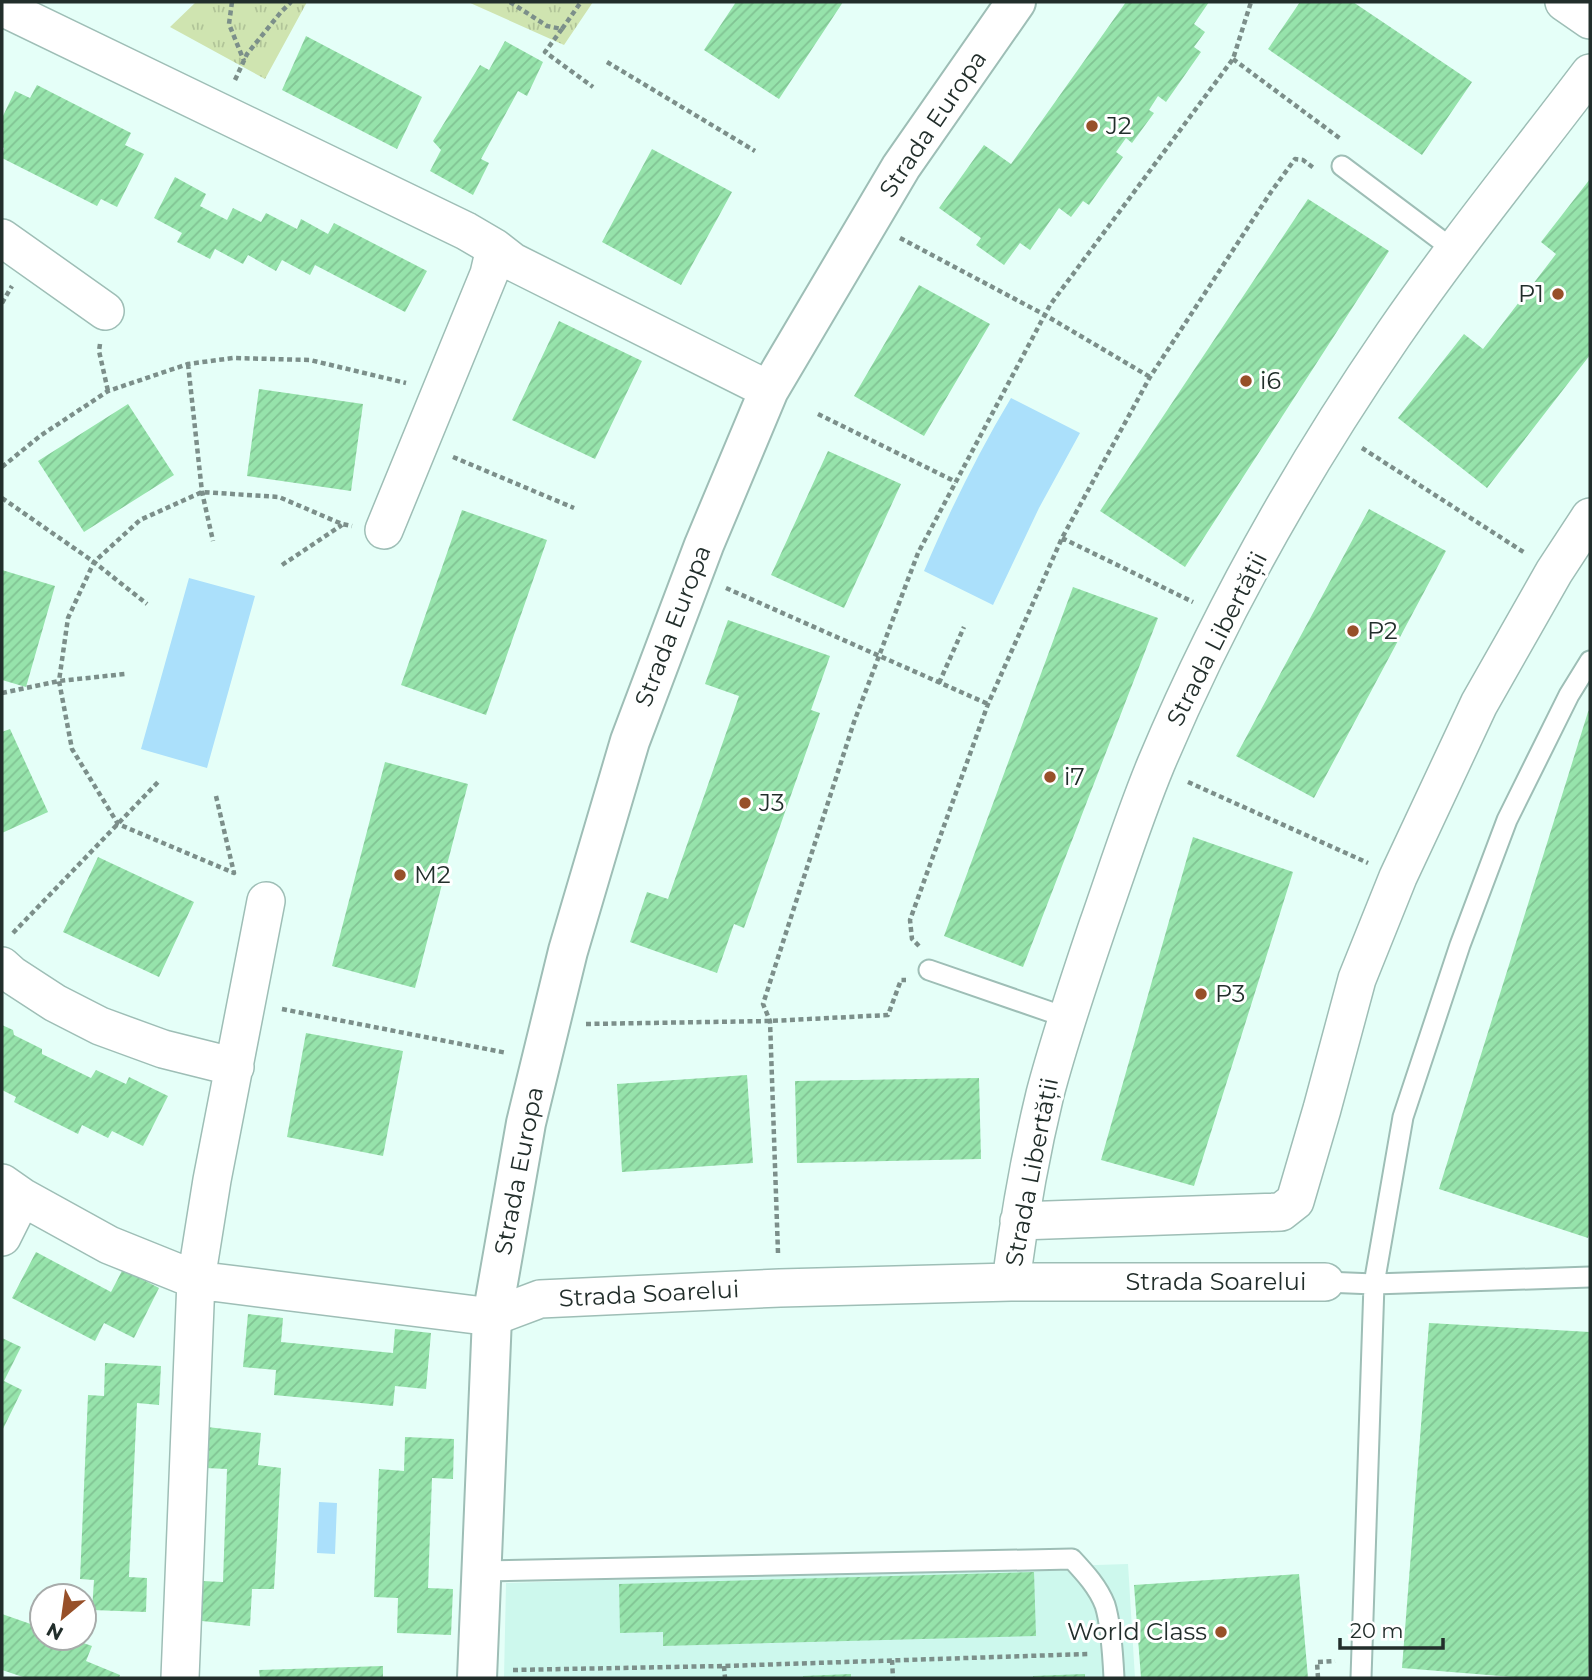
<svg xmlns="http://www.w3.org/2000/svg" width="1592" height="1680" font-family="Montserrat,sans-serif">
<style>
.built{fill:#cdf8ed}
.park{fill:url(#park-tufts)}
.water{fill:#abe0fb}
.building{fill:url(#building-hatch)}
.lines{fill:none;stroke-linecap:round;stroke-linejoin:round}
.lane-casing{stroke:#9ebeb6;stroke-width:23}
.street-casing{stroke:#9ebeb6;stroke-width:40}
.secondary-casing{stroke:#9ebeb6;stroke-width:42}
.path{stroke:#7c8f8a;stroke-width:4.5;stroke-dasharray:5 3.5;stroke-linecap:butt}
.lane{stroke:#fff;stroke-width:19}
.street{stroke:#fff;stroke-width:37}
.secondary{stroke:#fff;stroke-width:38}
.poi-dot{fill:#975029;stroke:#fff;stroke-width:2.5}
.labels{text-anchor:middle;stroke-width:6;stroke-linejoin:round;paint-order:stroke}
.street-label{font-size:24px;fill:#222e2b;stroke:#fff}
.poi-label{font-size:24px;fill:#222e2b;stroke:#fff;text-anchor:start}
</style>
<defs>
<pattern id="park-tufts" width="24" height="20" patternUnits="userSpaceOnUse" patternTransform="scale(1.75)"><rect width="24" height="20" fill="#cfe4b0"/><path d="M3 7l-1-3M5 7V3M7 7l1-3M15 17l-1-3M17 17v-4M19 17l1-3" fill="none" stroke="#b1c498"/></pattern>
<pattern id="building-hatch" width="6" height="6" patternUnits="userSpaceOnUse" patternTransform="scale(1.75)"><rect width="6" height="6" fill="#96e3ab"/><path d="M-1 1l2-2M0 6l6-6M5 7l2-2" fill="none" stroke="#81c393"/></pattern>
</defs>
<rect width="100%" height="100%" fill="#e5fff8"/>
<!-- built -->
<path class="built" d="M1128,1564L1135,1678H504L506,1583Z"/>
<!-- park -->
<path class="park" d="M196,2H307L265,79L170,27Z
M468,2H593L564,45Z"/>
<!-- water -->
<path class="water" d="M1011,398L1080,433L1039,508L993,605L924,571C949,512 978,453 1011,398Z
M189,578L255,596L207,768L141,749Z
M319,1502L337,1503L335,1554L317,1553Z"/>
<!-- building -->
<path class="building" d="M736,2H843L779,99L704,50Z
M1126,2H1209L1194,24L1205,32L1194,47L1201,52L1166,102L1158,96L1149,110L1154,113L1132,143L1126,138L1116,152L1123,157L1089,205L1083,201L1071,217L1059,208L1030,250L1020,243L1004,265L976,245L981,238L939,208L984,145L1011,164Z
M1300,2H1353L1472,82L1422,155L1268,49Z
M306,36L422,97L397,149L282,90Z
M505,41L543,62L527,96L518,91L481,159L489,163L473,195L430,171L441,150L433,141L480,65L489,70Z
M37,85L131,133L125,145L144,154L117,207L101,199L97,206L2,158L4,148L2,147V118L15,91L30,98Z
M652,149L732,192L681,285L602,242Z
M175,177L206,194L200,206L227,220L233,208L261,222L266,213L297,229L301,219L328,234L334,223L427,271L405,312L315,265L310,275L282,260L276,271L248,255L243,264L215,249L210,259L177,242L182,233L154,218Z
M1590,179V355L1487,488L1398,418L1464,334L1483,349L1556,254L1541,242Z
M1308,199L1389,251L1185,567L1100,511Z
M919,285L990,324L924,436L854,396Z
M559,321L642,361L595,459L512,420Z
M259,389L363,404L351,491L247,476Z
M128,404L174,475L84,532L38,461Z
M828,451L901,484L844,608L771,575Z
M1369,509L1446,551L1314,798L1236,756Z
M462,510L547,540L486,715L401,685Z
M2,570L55,586L26,687L2,680Z
M1073,587L1158,618L1023,967L944,936Z
M728,620L830,656L811,710L820,713L744,928L734,924L717,973L630,942L647,892L668,899L739,696L705,684Z
M1590,709V1231L1588,1238L1439,1189L1588,712Z
M10,729L48,812L2,833V732Z
M385,762L468,784L415,988L332,966Z
M1193,837L1293,872L1194,1186L1101,1160Z
M98,857L194,902L159,977L63,932Z
M2,1025L13,1030L14,1035L42,1049V1054L91,1078L96,1070L126,1084L129,1077L168,1096L143,1146L112,1131L108,1138L82,1125L78,1134L14,1102L16,1097L2,1090Z
M306,1033L403,1051L383,1156L287,1137Z
M747,1075L753,1163L622,1172L617,1084Z
M979,1078L981,1159L797,1163L795,1081Z
M36,1252L111,1292L123,1269L159,1288L134,1338L104,1323L95,1341L12,1298Z
M248,1314L283,1318L281,1342L393,1353L395,1329L431,1333L426,1389L395,1386L393,1406L274,1395L276,1370L243,1367Z
M1429,1323L1590,1332V1643L1588,1678H1525L1402,1668Z
M2,1338L21,1347L4,1381L22,1390L2,1431Z
M105,1363L161,1366L159,1405L137,1403L129,1577L147,1578L146,1612L92,1610L94,1580L80,1579L88,1395L104,1396Z
M207,1427L261,1433L258,1465L281,1468L274,1589H252L250,1626L202,1621V1581L223,1582L227,1469L205,1468Z
M405,1437L454,1439L453,1479L432,1478L428,1588L453,1589L451,1635L397,1633L398,1598L374,1597L379,1469L404,1471Z
M1034,1572L1036,1636L663,1646V1632L620,1633L619,1584Z
M1299,1574L1308,1678H1141L1134,1585Z
M2,1614L42,1628V1638H69L92,1646L86,1661L120,1675L119,1678H26L2,1670Z
M383,1666V1678H260L259,1670Z
M851,1674V1678H803V1676Z
M1085,1674V1678H1033V1676Z"/>
<g class="lines">
<defs>
<path id="lane" d="M1342,166L1454,250
M929,970L1068,1018
M1325,1282L1374,1284L1590,1277
M482,1571L1072,1559C1085,1573 1098,1587 1105,1605C1111,1624 1113,1658 1114,1678
M1361,1678L1374,1284L1403,1117L1460,945L1507,820L1569,695L1590,661"/>
<path id="street" d="M1564,2L1590,20
M2,7L466,231L495,248L513,262L769,390
M2,238L105,311
M384,530L489,274L495,248
M2,966L12,975L55,1003L100,1026L163,1049L235,1067
M2,1183L22,1197L109,1245L196,1280L492,1317L540,1299L780,1288L1011,1282H1325
M1019,1221L1281,1212L1295,1201L1322,1109L1357,979L1398,877L1479,704L1554,572L1590,517
M2,1237L22,1197
M1011,1282C1019,1219 1030,1156 1045,1094C1060,1037 1079,981 1098,925C1117,871 1134,817 1156,764C1219,614 1301,469 1393,335C1455,245 1524,160 1590,73
M180,1678L196,1280L212,1180L266,901"/>
<path id="secondary" d="M477,1678L492,1317L526,1123L535,1086L568,951L630,741L704,545L769,390L901,167L1016,2"/>
</defs>
<!-- lane casing -->
<use href="#lane" class="lane-casing"/>
<!-- street casing -->
<use href="#street" class="street-casing"/>
<!-- secondary casing -->
<use href="#secondary" class="secondary-casing"/>
<!-- path -->
<path class="path" d="M232,2L229,24L244,61
M510,2L547,26L562,29L581,2
M562,29L545,52L593,87
M1233,59L1342,140
M607,62L755,151
M235,80L247,54L281,12L291,2
M900,238L1045,315L1150,377
M2,303L12,286
M100,344L99,351L108,391
M188,364L202,492L213,541
M818,414L956,482
M1362,448L1525,553
M453,457L574,508
M2,467L40,436L108,391L188,364L233,358L310,360L406,383
M2,498L94,562L147,604
M1062,538L1193,602
M282,565L342,525
M726,588L988,704
M939,683L964,627
M2,693L59,681L125,674
M1188,782L1368,863
M216,796L234,873L118,824L72,749L59,681L68,618L94,562L140,520L202,492L279,497L342,524L352,526
M13,933L160,780
M919,946L912,939L910,920L988,704L1062,538L1150,377L1271,192L1295,159L1303,160L1315,169
M282,1009L507,1053
M586,1024L770,1021L888,1015L901,980H906
M778,1253L770,1021L763,1004L854,722L918,553L1050,305L1233,59L1251,2
M892,1660L893,1678
M724,1666L725,1678
M513,1670L724,1666L1088,1654
M1318,1678L1317,1662L1335,1661"/>
<!-- lane -->
<use href="#lane" class="lane"/>
<!-- street -->
<use href="#street" class="street"/>
<!-- secondary -->
<use href="#secondary" class="secondary"/>
</g>
<!-- markers -->
<g class="poi-dot">
<circle cx="1092" cy="126" r="7"/>
<circle cx="1558" cy="294" r="7"/>
<circle cx="1246" cy="381" r="7"/>
<circle cx="1353" cy="631" r="7"/>
<circle cx="1050" cy="777" r="7"/>
<circle cx="745" cy="803" r="7"/>
<circle cx="400" cy="875" r="7"/>
<circle cx="1201" cy="994" r="7"/>
<circle cx="1221" cy="1632" r="7"/>
</g>
<g class="labels">
<!-- street labels -->
<g class="street-label">
<text transform="translate(933 124) rotate(-56)" y="8">Strada Europa</text>
<text transform="translate(673 626) rotate(-69)" y="8">Strada Europa</text>
<text transform="translate(1217 639) rotate(-63)" y="8">Strada Libertății</text>
<text transform="translate(519 1171) rotate(-79)" y="8">Strada Europa</text>
<text transform="translate(1032 1172) rotate(-79)" y="8">Strada Libertății</text>
<text x="1216" y="1290">Strada Soarelui</text>
<text transform="translate(649 1294) rotate(-3)" y="8">Strada Soarelui</text>
</g>
<!-- poi labels -->
<g class="poi-label">
<text x="1106" y="134">J2</text>
<text x="1544" y="302" text-anchor="end">P1</text>
<text x="1260" y="389">i6</text>
<text x="1367" y="639">P2</text>
<text x="1064" y="785">i7</text>
<text x="759" y="811">J3</text>
<text x="414" y="883">M2</text>
<text x="1215" y="1002">P3</text>
<text x="1207" y="1640" text-anchor="end">World Class</text>
</g>
</g>
<!-- border -->
<rect width="1592" height="1680" fill="none" stroke="#222e2b" stroke-width="7"/>
<!-- north arrow -->
<g transform="translate(63 1617) rotate(209)"><circle r="33" fill="#ffffff" stroke="#a7abaa" stroke-width="2"/>
<path d="M0-5L12 26L0 18L-12 26Z" fill="#975029"/>
<text y="-10" font-size="19" font-weight="bold" text-anchor="middle" fill="#222e2b">N</text>
</g>
<!-- scale -->
<path d="M1340 1638v10h103v-10" fill="none" stroke="#222e2b" stroke-width="3.5"/>
<text x="1350" y="1638" font-size="21" fill="#222e2b" stroke="#ffffff" stroke-width="5" paint-order="stroke">20 m</text>
</svg>
